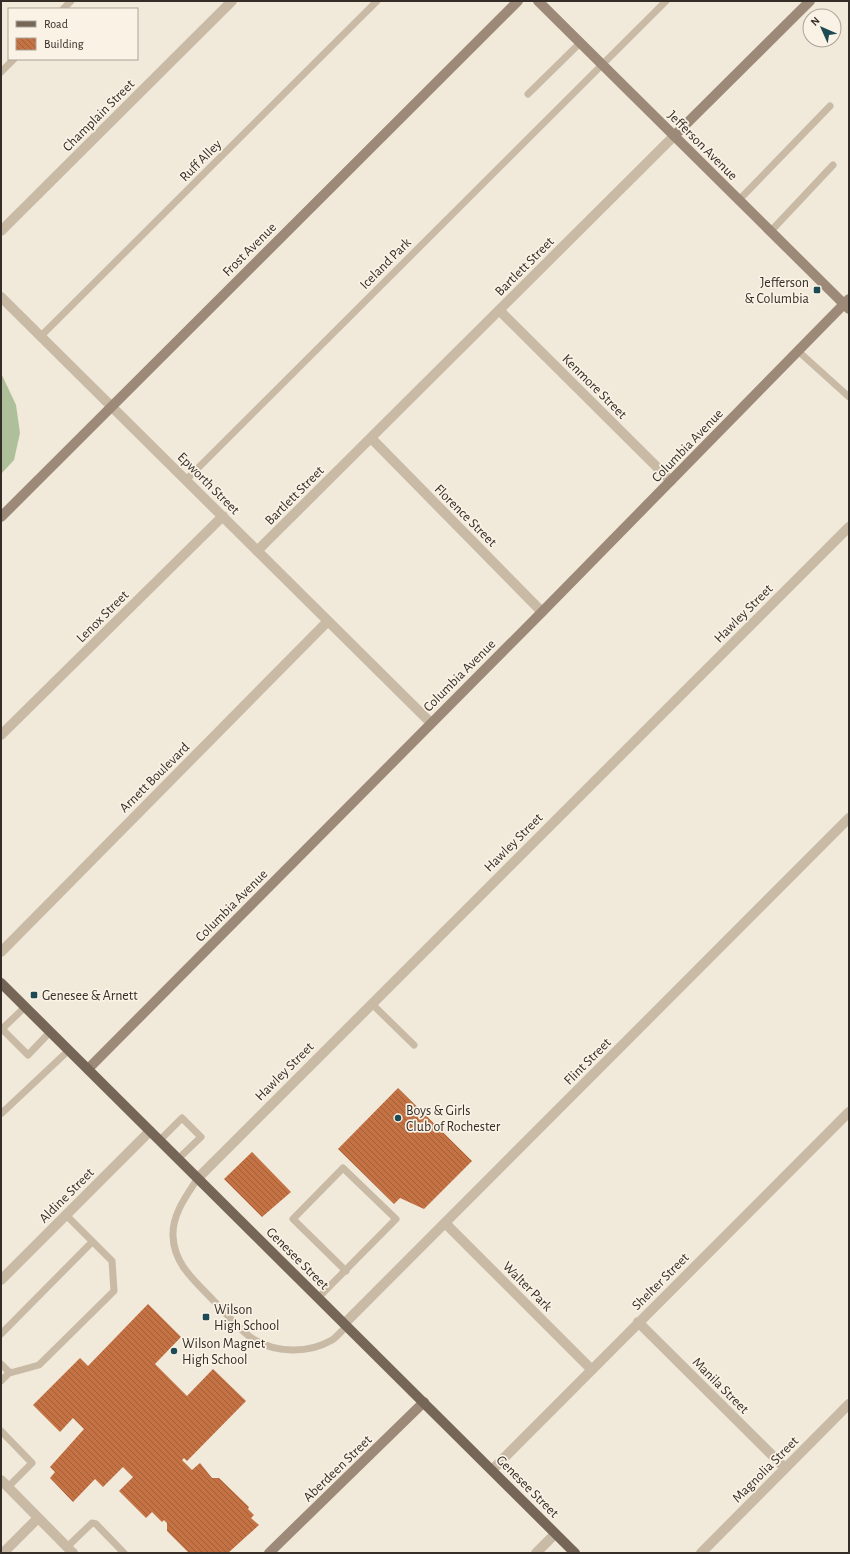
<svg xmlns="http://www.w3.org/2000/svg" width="850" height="1554" font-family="'Alegreya Sans',sans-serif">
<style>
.garden{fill:#aec09a}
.building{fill:url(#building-back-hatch)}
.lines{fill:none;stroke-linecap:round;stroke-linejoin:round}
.lane{stroke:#c9baa6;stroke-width:7}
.street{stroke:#c9baa6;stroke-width:10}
.secondary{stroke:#9c8977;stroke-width:10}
.primary{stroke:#766658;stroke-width:10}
.poi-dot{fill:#1d4b55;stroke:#f9f2e5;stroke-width:1.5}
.labels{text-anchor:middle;stroke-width:3.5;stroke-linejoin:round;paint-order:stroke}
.street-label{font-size:14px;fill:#352d27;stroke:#f9f2e5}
.poi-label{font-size:14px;fill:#352d27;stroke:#f9f2e5;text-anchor:start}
</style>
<defs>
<pattern id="building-back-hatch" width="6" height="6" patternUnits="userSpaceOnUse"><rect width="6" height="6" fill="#c47244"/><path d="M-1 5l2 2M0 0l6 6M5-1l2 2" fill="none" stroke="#a05e39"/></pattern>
</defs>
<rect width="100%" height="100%" fill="#f1e9d9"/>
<!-- garden -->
<path class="garden" d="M1,373L16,405L20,433L14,460L1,474Z"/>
<!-- building -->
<path class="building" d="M398,1088L472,1161L424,1209L400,1198L394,1204L338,1149Z
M252,1152L291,1192L262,1217L224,1179Z
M148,1304L181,1337L155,1364L187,1396L213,1369L246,1401L187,1461L184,1458L182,1460L192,1470L200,1463L212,1478H219L249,1507L248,1509L254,1515L251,1518L259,1525L228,1553H189L167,1531V1523L164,1520L162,1522L152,1512L146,1518L119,1491L133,1477L123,1467L103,1487L95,1479L73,1502L50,1478L55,1472L50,1467L84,1429L73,1418L60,1432L33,1405L80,1358L88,1366Z"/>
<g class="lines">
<!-- lane -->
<path class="lane" d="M63,9L71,1
M1,72L14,59
M528,94L580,43
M739,200L830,106
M771,231L833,165
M41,336L377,1
M798,351L849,397
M186,480L666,1
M372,1004L414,1045
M1,1028L28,1055L50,1032
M2,1029L25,1007
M1,1111L2,1113L69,1050
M160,1140L182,1118L201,1137L178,1159
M198,1178C187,1195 172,1214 173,1236C174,1264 194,1280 212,1299C225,1312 238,1329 253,1339C276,1353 308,1354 332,1340C337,1337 342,1330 347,1326
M319,1297L396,1219L343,1168L293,1219L346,1271
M1,1334L92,1242
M1,1364L10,1373L39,1365L114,1291L112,1261L66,1215
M1,1381L10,1372
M1,1431L32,1463L8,1487
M67,1547L92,1523L96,1524L124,1553"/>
<!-- street -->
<path class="street" d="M1,231L232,1
M1,297L431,723
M499,310L671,481
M371,438L542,612
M257,551L674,136
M1,735L223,516
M1,952L328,621
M198,1178L849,527
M445,1223L591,1369
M1,1280L150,1131
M638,1322L785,1468
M345,1323L849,818
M492,1470L849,1112
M1,1480L73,1553
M3,1553L38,1518
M536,1553L555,1534
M701,1553L849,1404"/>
<!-- secondary -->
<path class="secondary" d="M538,1L849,309
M674,136L810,1
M1,517L518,1
M88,1069L542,612L849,299
M269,1553L424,1402"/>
<!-- primary -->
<path class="primary" d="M1,983L575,1553"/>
</g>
<!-- markers -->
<g class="poi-dot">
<rect x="813" y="286" width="8" height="8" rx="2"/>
<rect x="30" y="991" width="8" height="8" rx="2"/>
<circle cx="398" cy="1118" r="4"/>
<rect x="202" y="1313" width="8" height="8" rx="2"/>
<circle cx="174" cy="1351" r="4"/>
</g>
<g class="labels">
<!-- street labels -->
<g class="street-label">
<text transform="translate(98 115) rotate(-45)" y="5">Champlain Street</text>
<text transform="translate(703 145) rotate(45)" y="5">Jefferson Avenue</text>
<text transform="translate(200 160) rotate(-45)" y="5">Ruff Alley</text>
<text transform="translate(249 249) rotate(-45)" y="5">Frost Avenue</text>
<text transform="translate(385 263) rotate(-45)" y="5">Iceland Park</text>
<text transform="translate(524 266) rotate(-45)" y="5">Bartlett Street</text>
<text transform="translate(595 386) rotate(45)" y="5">Kenmore Street</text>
<text transform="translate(687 445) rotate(-46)" y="5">Columbia Avenue</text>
<text transform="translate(209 483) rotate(45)" y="5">Epworth Street</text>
<text transform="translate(294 495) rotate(-45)" y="5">Bartlett Street</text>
<text transform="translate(466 515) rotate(45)" y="5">Florence Street</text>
<text transform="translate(743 613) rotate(-45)" y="5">Hawley Street</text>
<text transform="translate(102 616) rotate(-45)" y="5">Lenox Street</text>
<text transform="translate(459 675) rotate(-45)" y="5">Columbia Avenue</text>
<text transform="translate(154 777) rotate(-45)" y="5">Arnett Boulevard</text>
<text transform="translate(513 842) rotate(-45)" y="5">Hawley Street</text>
<text transform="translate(231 905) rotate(-45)" y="5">Columbia Avenue</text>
<text transform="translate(587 1061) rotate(-45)" y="5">Flint Street</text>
<text transform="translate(284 1071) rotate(-45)" y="5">Hawley Street</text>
<text transform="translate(66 1195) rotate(-45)" y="5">Aldine Street</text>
<text transform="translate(298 1258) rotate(45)" y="5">Genesee Street</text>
<text transform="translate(660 1281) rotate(-45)" y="5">Shelter Street</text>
<text transform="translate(528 1286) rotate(45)" y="5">Walter Park</text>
<text transform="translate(721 1385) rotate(45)" y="5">Manila Street</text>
<text transform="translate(337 1468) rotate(-44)" y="5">Aberdeen Street</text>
<text transform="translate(765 1469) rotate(-45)" y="5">Magnolia Street</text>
<text transform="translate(528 1486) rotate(45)" y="5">Genesee Street</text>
</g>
<!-- poi labels -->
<g class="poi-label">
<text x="809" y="287" text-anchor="end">Jefferson<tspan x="809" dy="16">&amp; Columbia</tspan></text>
<text x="42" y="1000">Genesee &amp; Arnett</text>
<text x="406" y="1115">Boys &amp; Girls<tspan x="406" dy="16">Club of Rochester</tspan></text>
<text x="214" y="1314">Wilson<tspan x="214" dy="16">High School</tspan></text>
<text x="182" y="1348">Wilson Magnet<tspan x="182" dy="16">High School</tspan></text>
</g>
</g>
<!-- border -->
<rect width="850" height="1554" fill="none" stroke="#352d27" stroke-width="4"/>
<!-- legend -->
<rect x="8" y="8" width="130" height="52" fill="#f9f2e5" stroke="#aba399"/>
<rect x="16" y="21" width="20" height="6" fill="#766658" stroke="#aba399"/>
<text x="44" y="28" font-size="12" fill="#352d27">Road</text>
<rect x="16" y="38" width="20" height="12" fill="url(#building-back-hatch)" stroke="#aba399"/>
<text x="44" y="48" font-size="12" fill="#352d27">Building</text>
<!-- north arrow -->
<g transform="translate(822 28) rotate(315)"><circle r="19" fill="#f9f2e5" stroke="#aba399"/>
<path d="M0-3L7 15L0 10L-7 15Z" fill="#1d4b55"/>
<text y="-6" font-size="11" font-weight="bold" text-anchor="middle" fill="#352d27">N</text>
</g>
</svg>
